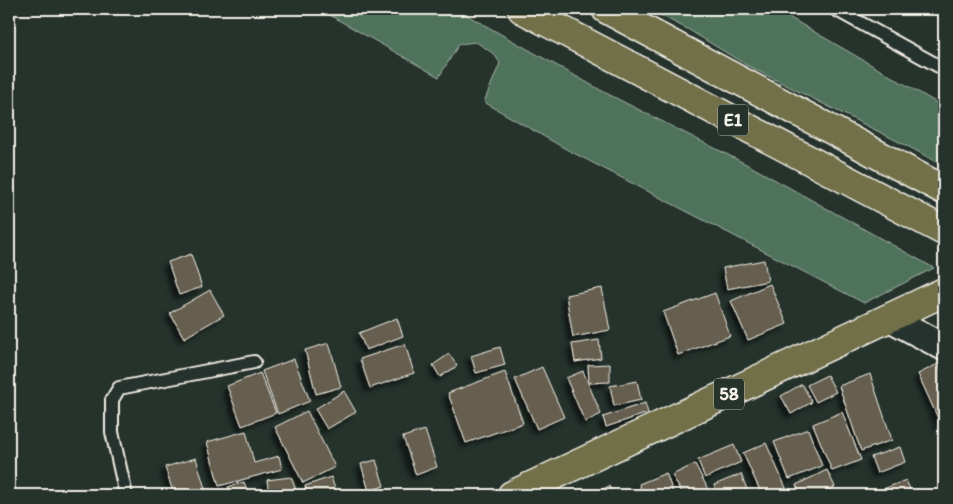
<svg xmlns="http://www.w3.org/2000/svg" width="953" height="504" font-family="Itim,sans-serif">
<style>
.green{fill:#50725d;stroke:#a2b2a2}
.building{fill:#665f4f;stroke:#f4f1e8;filter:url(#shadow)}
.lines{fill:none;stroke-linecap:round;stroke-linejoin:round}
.lane-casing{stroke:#f4f1e8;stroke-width:16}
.street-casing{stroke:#f4f1e8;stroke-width:30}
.highway-casing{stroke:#f4f1e8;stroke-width:31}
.lane{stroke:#26332d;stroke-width:12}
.street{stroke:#26332d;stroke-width:26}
.highway{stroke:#71704a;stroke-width:28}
.labels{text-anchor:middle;stroke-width:4.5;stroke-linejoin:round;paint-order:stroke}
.shield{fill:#26332d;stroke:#b6b8b0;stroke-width:1}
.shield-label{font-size:18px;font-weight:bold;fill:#f4f1e8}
</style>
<defs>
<filter id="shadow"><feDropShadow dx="-4.5" dy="4.5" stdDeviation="2.5" flood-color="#0009"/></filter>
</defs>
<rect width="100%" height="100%" fill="#26332d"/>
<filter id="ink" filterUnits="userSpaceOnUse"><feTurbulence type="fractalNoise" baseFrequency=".02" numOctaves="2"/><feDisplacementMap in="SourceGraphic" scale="10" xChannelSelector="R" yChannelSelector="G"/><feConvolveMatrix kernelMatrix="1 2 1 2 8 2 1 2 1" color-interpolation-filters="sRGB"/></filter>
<g filter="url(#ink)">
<!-- green -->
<path class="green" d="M319,9H456L604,92L752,167L934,268L864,303L564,148L484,102L500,63L494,54L476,42L459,44L439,77Z
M648,9H775L944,107V166L913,149L748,66L689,30Z"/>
<!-- building -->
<path class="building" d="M191,254L202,287L179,295L168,262Z
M764,260L768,281L727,289L723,268Z
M770,284L787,324L748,340L731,301Z
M602,288L610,330L573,337L566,295Z
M210,290L224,315L184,338L170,313Z
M715,293L730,336L678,355L663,312Z
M397,318L403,336L366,350L359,333Z
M599,340L601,358L575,362L572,344Z
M329,343L341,387L316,394L305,350Z
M405,344L414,373L370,388L360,359Z
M500,347L505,365L476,373L471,356Z
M449,354L457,366L440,377L433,365Z
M294,359L310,401L278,414L262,371Z
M610,364V382L589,383L588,365Z
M938,364L944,377V426L942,427L918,374Z
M542,367L564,417L537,429L515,379Z
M583,371L601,414L585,422L566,378Z
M505,372L523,423L466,443L448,393Z
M260,373L276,413L242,426L227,386Z
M870,374L892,440L861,451L839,386Z
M827,375L836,392L816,402L807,385Z
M637,381L641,400L614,406L610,386Z
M802,384L812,402L791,414L781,396Z
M344,391L356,412L327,429L315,409Z
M645,403L648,413L606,427L603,417Z
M307,411L335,467L303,483L275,427Z
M842,412L861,460L832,471L813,424Z
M808,429L822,466L789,479L774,442Z
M425,430L437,467L416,475L403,437Z
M246,431L254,463L279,456L282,469L219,486L207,442Z
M766,443L786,488L770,495H762L743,453Z
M734,445L741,462L705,478L698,460Z
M900,447L905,462L877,473L871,457Z
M196,458L206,492L195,495H174L165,467Z
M376,460L384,486L369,491L361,464Z
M695,464L709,491L702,495H683L672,475Z
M827,470L835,487L818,495H801L796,485Z
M666,473L674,495H643L639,484Z
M741,474L749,495H718L714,485Z
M291,477L298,495H269L267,480Z
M331,477L337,495H308L305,486Z
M906,480L912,494L908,495H878L876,492Z
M244,482L249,495H231L228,487Z
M609,486L614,495H591Z"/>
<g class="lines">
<defs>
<path id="lane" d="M835,9L944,69
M126,495L112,432V400L119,388L254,362"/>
<path id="street" d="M890,318L944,347"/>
<path id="highway" d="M522,9L944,231
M606,9L944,190
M512,495L944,292"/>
</defs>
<!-- lane casing -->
<use href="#lane" class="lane-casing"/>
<!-- street casing -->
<use href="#street" class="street-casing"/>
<!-- highway casing -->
<use href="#highway" class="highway-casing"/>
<!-- lane -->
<use href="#lane" class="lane"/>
<!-- street -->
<use href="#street" class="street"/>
<!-- highway -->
<use href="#highway" class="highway"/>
</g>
</g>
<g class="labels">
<!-- shield labels -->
<g class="shield">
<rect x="718" y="104.5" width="30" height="31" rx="4"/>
<rect x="714" y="378.5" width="30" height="31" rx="4"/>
</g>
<g class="shield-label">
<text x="733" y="126">E1</text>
<text x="729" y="400">58</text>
</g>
</g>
<!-- margin -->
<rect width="953" height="504" fill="none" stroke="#26332d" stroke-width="30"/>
<rect x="15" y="15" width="923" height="474" fill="none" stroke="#f4f1e8" stroke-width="2" filter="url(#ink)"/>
</svg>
